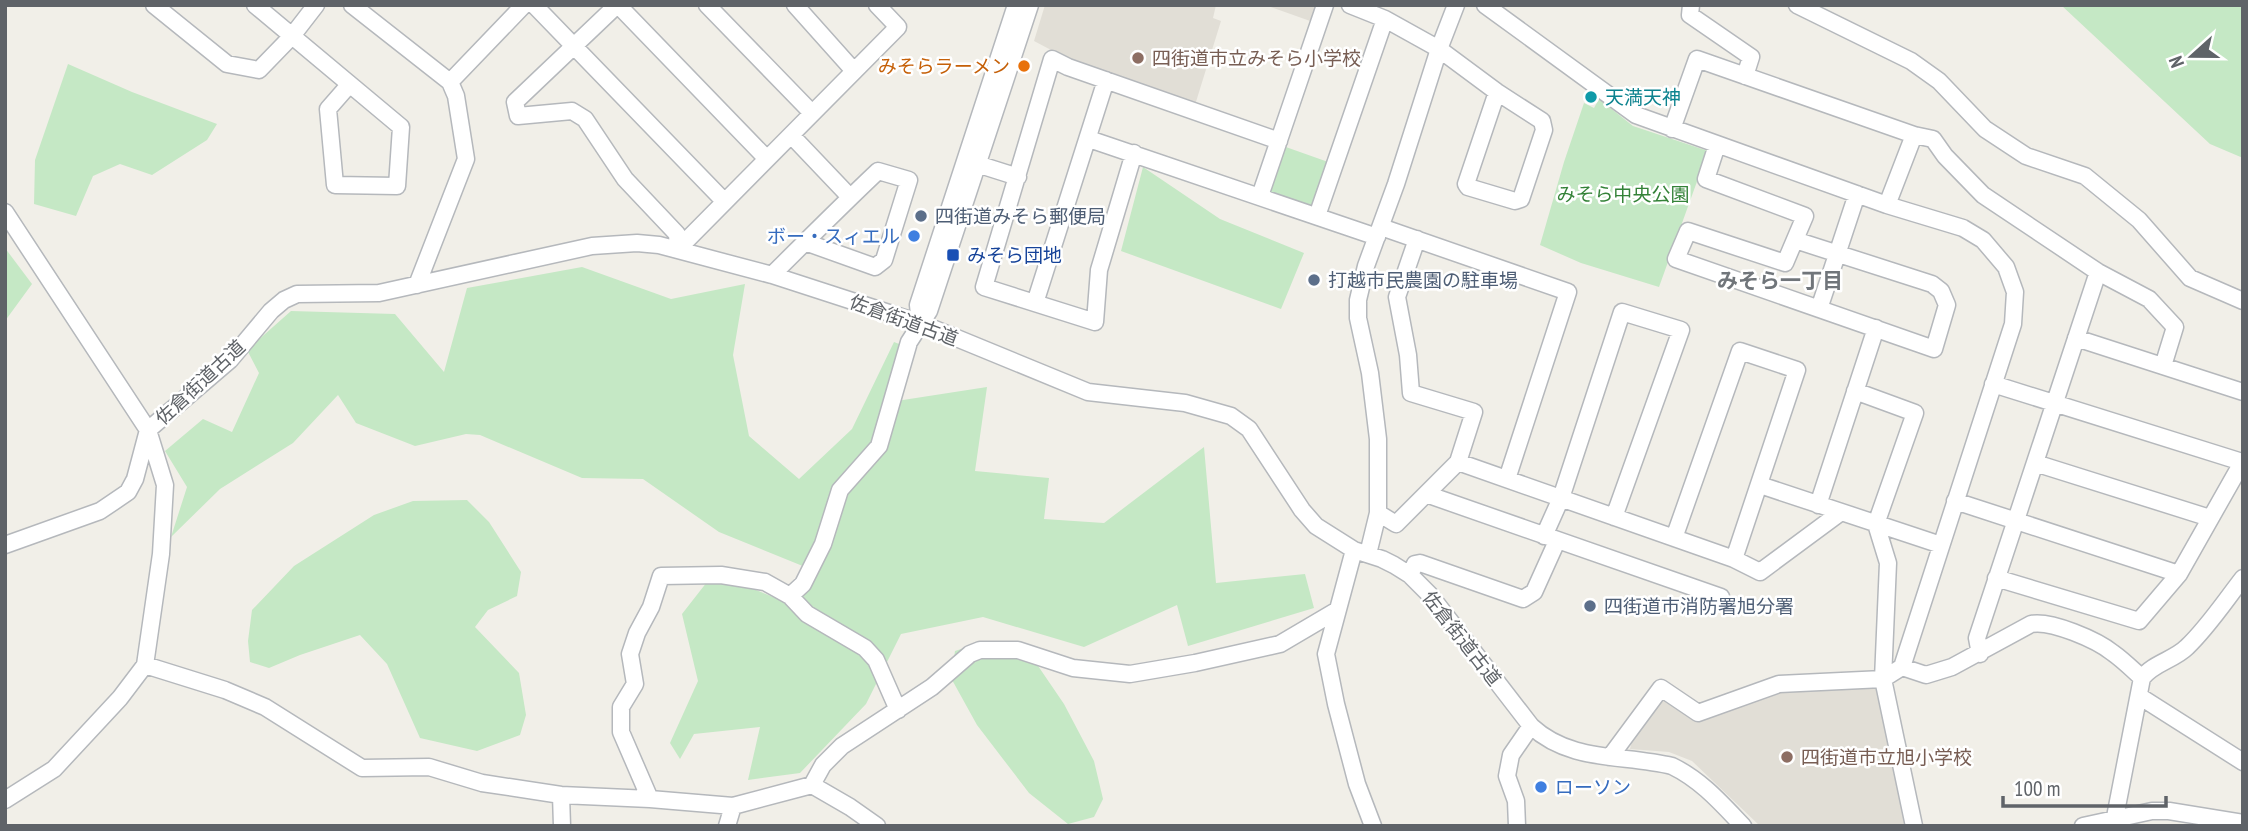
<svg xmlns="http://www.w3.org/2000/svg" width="2248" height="831" font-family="'PT Sans Narrow','Noto Sans JP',sans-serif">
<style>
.education{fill:#e1ded6}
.green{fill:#c5e8c5}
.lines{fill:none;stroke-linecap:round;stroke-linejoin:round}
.minor-casing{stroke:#b5b8bc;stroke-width:19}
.minor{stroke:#fff;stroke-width:16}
.education-dot{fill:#8d6e63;stroke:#fff;stroke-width:2.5}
.food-dot{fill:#e8710a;stroke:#fff;stroke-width:2.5}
.culture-dot{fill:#0f9aa8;stroke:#fff;stroke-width:2.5}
.service-dot{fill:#5c6f8a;stroke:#fff;stroke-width:2.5}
.shop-dot{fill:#3f7fe0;stroke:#fff;stroke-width:2.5}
.transit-dot{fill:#1a4fb4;stroke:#fff;stroke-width:2.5}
.labels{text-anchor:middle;stroke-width:5;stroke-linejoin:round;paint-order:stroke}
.education-label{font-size:19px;fill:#785e54;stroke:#fff;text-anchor:start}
.food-label{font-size:19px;fill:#c56008;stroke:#fff;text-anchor:end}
.culture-label{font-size:19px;fill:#0d838f;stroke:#fff;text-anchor:start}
.park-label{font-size:19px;fill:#348238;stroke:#fff}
.service-label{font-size:19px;fill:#4e5e75;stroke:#fff;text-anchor:start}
.shop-label{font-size:19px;fill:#366cbe;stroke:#fff;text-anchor:end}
.transit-label{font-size:19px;fill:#164399;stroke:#fff;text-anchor:start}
.street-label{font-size:19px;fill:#5f6368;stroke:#fff}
.neighbourhood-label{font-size:21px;font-weight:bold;fill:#70757a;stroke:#fff}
</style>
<rect width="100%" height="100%" fill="#f1efe8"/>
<!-- education -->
<path class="education" d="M1045,5H1216L1213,18L1221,21L1195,105L1072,61L1034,41Z
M1265,5H1318L1313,22Z
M1878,686L1908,826H1760L1692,761L1669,752L1630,749L1632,741L1666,695L1699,719L1777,689Z"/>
<!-- green -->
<path class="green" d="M2061,5H2243V158L2210,144Z
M68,64L132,92L217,124L207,140L152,175L120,164L93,176L76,216L34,204L35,160Z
M1599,99L1633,126L1708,151L1659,287L1581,263L1540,245L1564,162L1584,103L1594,108Z
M1283,146L1331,163L1315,210L1267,193Z
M1143,167L1220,219L1304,253L1281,309L1121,251Z
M5,248L32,284L5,321Z
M582,267L671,299L745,284L733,355L749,436L799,479L852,429L894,342L907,347L890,402L987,387L975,471L1049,478L1044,519L1104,523L1204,447L1216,583L1305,574L1314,608L1188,646L1177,605L1084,647L983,617L901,634L866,704L800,773L748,780L760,727L694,734L680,759L670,743L698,681L682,614L714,573L778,599L815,571L719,532L643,479L582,478L480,435L466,434L415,446L356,423L338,395L293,443L220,489L171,537L187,487L165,451L203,419L232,432L259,373L247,350L291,311L395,314L444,372L467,288Z
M467,500L489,522L521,572L517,596L488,610L475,627L519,673L526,715L520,735L477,751L420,738L387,664L360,635L300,655L269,668L250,662L248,641L252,610L294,566L374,515L413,501Z
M986,641L1034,660L1064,704L1094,761L1103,799L1094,817L1068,824L1029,793L977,725L951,678L955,651Z"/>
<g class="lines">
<defs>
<path id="minor" d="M154,5L227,64L259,70L292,36L316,5
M255,5L401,127L397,186L335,185L328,109L349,85
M352,5L450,82L456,96L466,159L417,285
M534,5L724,201
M617,5L515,102L518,116L572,111L585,119L625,179L677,234L678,249
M618,5L767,159
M707,5L812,113
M795,5L854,71
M1350,5L1385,19L1439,49L1456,5
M1485,5L1636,115L1887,205L1963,228L1983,240L2006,267L2015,292L2013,324L1902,667L1883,679L1779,684L1698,713L1661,688L1610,757
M1691,5L1690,15L1751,57L1745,76
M1797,5L1911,61L1939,81L1985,129L2026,156L2085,176L2139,220L2190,278L2243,301
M450,82L524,5
M1672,129L1697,59L1914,135L1933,139L1945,156L1983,195L2098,272L2149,299L2175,327L2163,366
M791,135L850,197
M1089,139L1377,237
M1717,145L1706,179L1805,216L1785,263L1688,231L1676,259L1934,349L1947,305L1941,291L1932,284L1795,240
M1134,153L1099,270L1095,322L984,287L1052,59L1068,67L1279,141
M977,164L1018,177
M1260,196L1325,5
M1887,205L1914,135
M5,212L148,430L165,485L161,554L145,665L120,698L54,769L5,800
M1317,216L1385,19
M1381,227L1568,292L1507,479
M678,249L898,27L877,5
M772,275C807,240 842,205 878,171L909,180L884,260L875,267L805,242
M1035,303L1106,80
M1819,309L1857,194
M920,323L918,305L1016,5
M2076,338L2243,392
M1993,384L2242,462
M1855,391L1915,413L1876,524L1888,563L1883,679L1914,826
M1458,462L1734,559L1760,572L1841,512
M2035,463L2210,518
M1760,485L1941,545
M1426,494L1721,597
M1955,501L2179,574
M1818,505L1876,328
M1378,513L1396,524L1458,462L1474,412L1411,393L1408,355L1397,297L1417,239
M1544,536L1561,498L1622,312L1681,330L1614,517
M1674,538L1740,351L1797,370L1734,559
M5,545L100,511L128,492L135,479L148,430L230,360L271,311L284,300L297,294L379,293L592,246L637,243L659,245L772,275L920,323L1088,392L1185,403L1231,416L1249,429L1302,510L1316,526L1354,550L1382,559L1394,565L1410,575L1430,595L1531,726C1571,763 1623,754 1672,766C1701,780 1721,803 1743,826
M1354,550L1326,654L1336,704L1357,784L1373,826
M1368,554L1378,513V439L1370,373L1358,318V300L1366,266L1396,184L1439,49L1497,92L1542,121L1544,130L1521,199L1515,201L1468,187L1466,184L1497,92
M1410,575L1415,564L1420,563L1523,599L1534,592L1557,541
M1996,578L2139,621L2179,574L2243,461
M790,596L803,584L823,544L840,490L879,446L909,342L929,311L1030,5
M1980,654L1977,638L2098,272
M145,665L225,690L265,707L362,768L429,767L482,783L561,795L650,799L733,806L812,785L850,807L877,826
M1902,667L1926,675L1952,667L2031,624C2051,620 2097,640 2113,653C2123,660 2132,669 2142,678
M2139,696L2243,762
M812,785L823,765L842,746L932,687L970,654L980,650H1018L1073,668L1130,674L1195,663L1280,644L1336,611
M561,795L562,826
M650,799L621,732V707L635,684L630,654L637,633L651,607L661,576L721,575L765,582L790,596L807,614L865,648L876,660L898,710
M2115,817L2142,678C2153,663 2174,660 2187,647C2208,627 2225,601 2243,578
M727,826L733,806
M1517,826L1516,801L1507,776L1511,755L1531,726
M2083,826L2152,811H2169L2243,823"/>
</defs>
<!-- minor casing -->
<use href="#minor" class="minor-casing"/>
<!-- minor -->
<use href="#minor" class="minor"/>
</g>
<!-- markers -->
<g class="education-dot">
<circle cx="1138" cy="58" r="7"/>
<circle cx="1787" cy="757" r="7"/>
</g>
<circle class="food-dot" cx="1024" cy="66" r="7"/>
<circle class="culture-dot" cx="1591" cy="97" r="7"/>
<g class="service-dot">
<circle cx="921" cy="216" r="7"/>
<circle cx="1314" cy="280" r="7"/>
<circle cx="1590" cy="606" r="7"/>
</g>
<g class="shop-dot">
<circle cx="914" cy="236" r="7"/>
<circle cx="1541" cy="787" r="7"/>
</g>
<rect class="transit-dot" x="946" y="248" width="14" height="14" rx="3.5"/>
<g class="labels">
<!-- education labels -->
<g class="education-label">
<text x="1152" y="65">四街道市立みそら小学校</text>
<text x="1801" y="764">四街道市立旭小学校</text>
</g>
<!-- food labels -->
<g class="food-label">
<text x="1010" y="73">みそらラーメン</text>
</g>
<!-- culture labels -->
<g class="culture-label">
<text x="1605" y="104">天満天神</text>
</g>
<!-- park labels -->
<g class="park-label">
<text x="1623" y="201">みそら中央公園</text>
</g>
<!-- service labels -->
<g class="service-label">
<text x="935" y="223">四街道みそら郵便局</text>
<text x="1328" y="287">打越市民農園の駐車場</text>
<text x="1604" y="613">四街道市消防署旭分署</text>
</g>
<!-- shop labels -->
<g class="shop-label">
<text x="900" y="243">ボー・スィエル</text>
<text x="1555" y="794" text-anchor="start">ローソン</text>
</g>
<!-- transit labels -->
<g class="transit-label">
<text x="967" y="262">みそら団地</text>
</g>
<!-- street labels -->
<g class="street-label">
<text transform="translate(904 320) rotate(20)" y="7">佐倉街道古道</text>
<text transform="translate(200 382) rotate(-43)" y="7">佐倉街道古道</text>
<text transform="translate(1462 638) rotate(52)" y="7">佐倉街道古道</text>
</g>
<!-- neighbourhood labels -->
<g class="neighbourhood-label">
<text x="1780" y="288">みそら一丁目</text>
</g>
</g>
<!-- border -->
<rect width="2248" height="831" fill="none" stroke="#5f6368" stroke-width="14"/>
<!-- north arrow -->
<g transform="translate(2192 56) rotate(249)" stroke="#ffffff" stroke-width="5" paint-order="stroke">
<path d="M0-5L12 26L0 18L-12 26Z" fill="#5f6368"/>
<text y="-10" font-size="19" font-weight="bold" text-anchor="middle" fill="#5f6368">N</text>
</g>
<!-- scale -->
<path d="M2003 796v10h163v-10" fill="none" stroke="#5f6368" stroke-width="3.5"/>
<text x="2014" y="796" font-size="21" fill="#5f6368" stroke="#ffffff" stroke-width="5" paint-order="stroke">100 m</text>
</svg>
